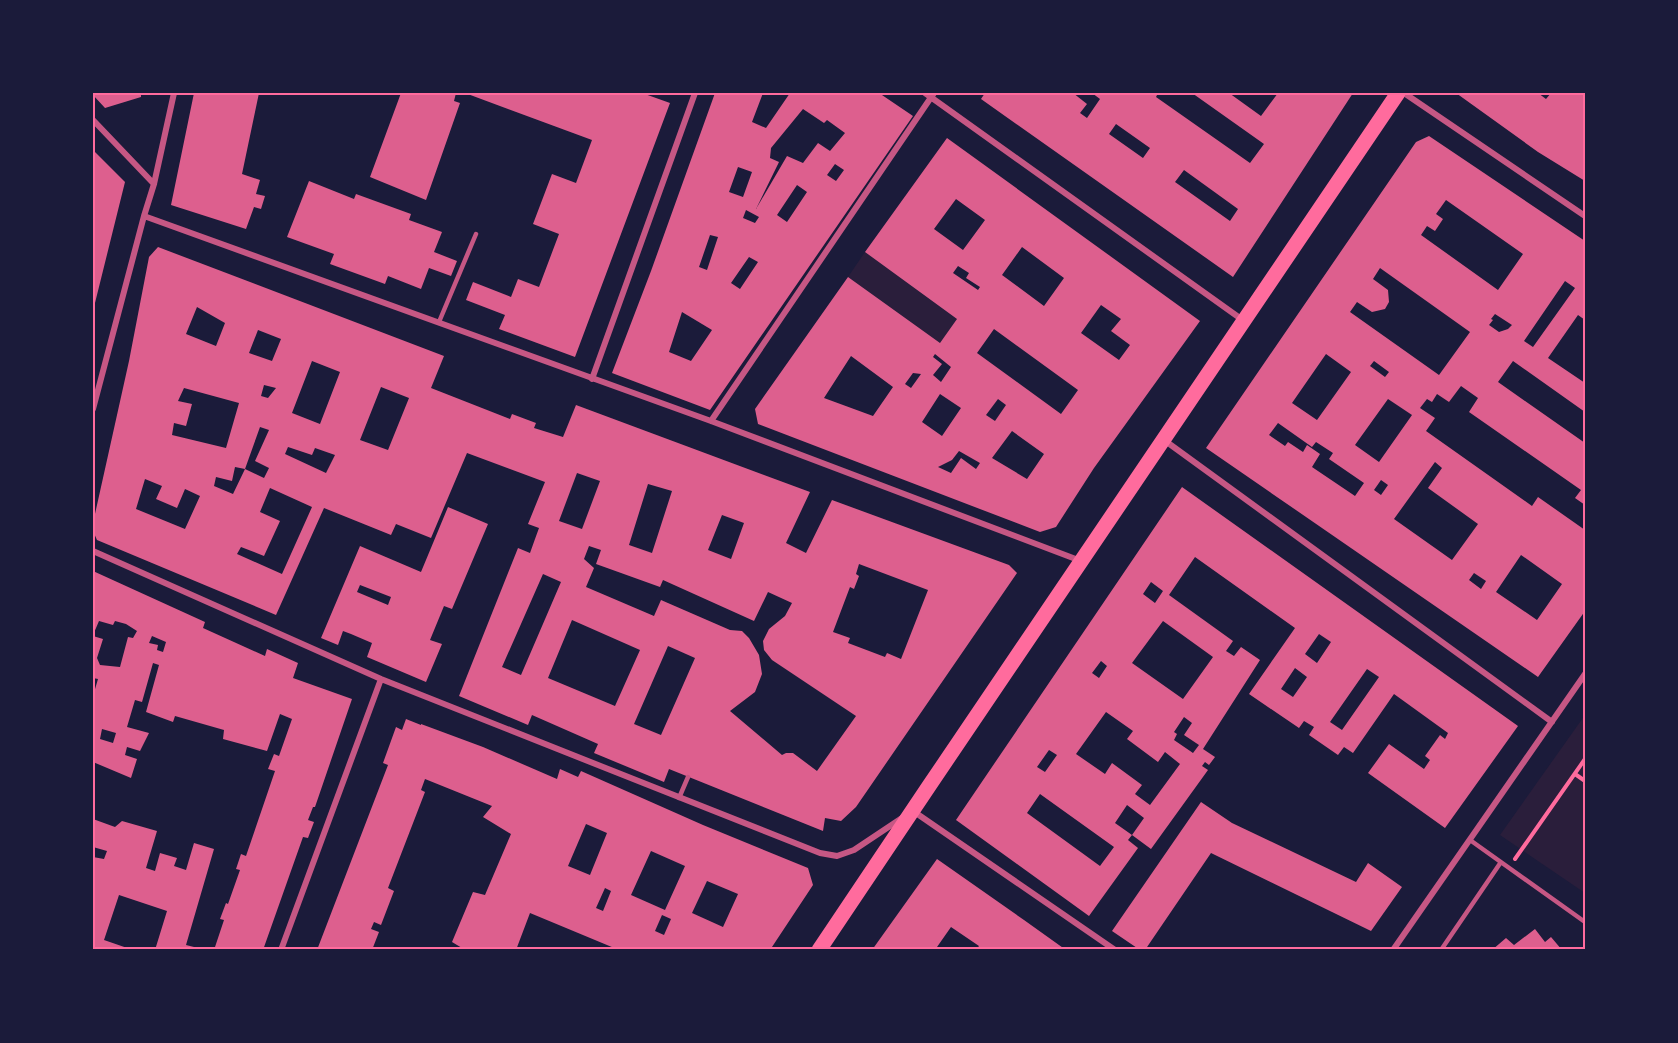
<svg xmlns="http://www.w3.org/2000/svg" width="1678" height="1043" font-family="'Source Serif 4',serif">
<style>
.green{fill:#2a1e3b}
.building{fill:#dd5f8e;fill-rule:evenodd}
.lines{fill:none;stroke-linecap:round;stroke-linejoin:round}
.path{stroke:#ff6b9d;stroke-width:4}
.service{stroke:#c65784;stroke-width:4.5}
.minor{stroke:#c65784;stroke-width:6}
.primary{stroke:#ff6b9d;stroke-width:15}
.neatline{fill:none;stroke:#ff6b9d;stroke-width:2}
</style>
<rect width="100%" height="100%" fill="#1b1b3a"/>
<!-- green -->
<path class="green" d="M865,252L958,320L940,343L848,277Z
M1585,715V893L1500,835Z"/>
<!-- building -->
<path class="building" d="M93,93H141V97L105,108L93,95Z
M194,93H259L242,174L260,180L256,194L265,196L261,209L254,207L246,229L171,205Z
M401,93H456L454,101L460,103L426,200L370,177Z
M465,93H642L670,103L575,357L499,329L505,315L466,300L473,282L511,297L518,279L539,287L559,234L533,224L552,174L576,183L592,140Z
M715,93H763L752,122L766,128L790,93H879L913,116L710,410L612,373L651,271ZM803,109L824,123L827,120L845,133L830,151L818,143L803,163L787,156L756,209L779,162L770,158L771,148ZM835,164L844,170L836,181L827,175ZM738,167L752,172L743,197L729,192ZM797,185L807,192L787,222L777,215ZM746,210L759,217L755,223L743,218ZM710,235L718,237L707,270L699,267ZM749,257L758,262L740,289L731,283ZM682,312L712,330L691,361L669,352Z
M985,93H1073L1087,104L1080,113L1087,118L1100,99L1092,93H1158L1156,97L1250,163L1264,144L1192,93H1229L1261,116L1278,93H1353L1233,277L981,99ZM1116,124L1150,148L1143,158L1109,134ZM1184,170L1238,209L1230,221L1175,182Z
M1456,93H1538L1546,99L1551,93H1585V181L1538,152Z
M1429,136L1585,241V320L1578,315L1548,358L1585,383V412L1513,361L1498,382L1585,443V505L1575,498L1581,490L1469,412L1478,398L1461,386L1449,402L1437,394L1432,402L1427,399L1420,408L1435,418L1426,431L1532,506L1538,497L1585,530V611L1538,677L1206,448L1416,142ZM1446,200L1523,254L1498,290L1421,235L1427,226L1435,231L1443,219L1436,214ZM1380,268L1470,332L1439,375L1350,312L1357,302L1372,312L1385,309L1389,302L1388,290L1373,279ZM1565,281L1575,288L1533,347L1524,341ZM1495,314L1512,325L1508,329L1499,332L1489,325L1493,320L1491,319ZM1326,354L1351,372L1317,420L1292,403ZM1374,361L1389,372L1385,377L1370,366ZM1388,399L1412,415L1379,462L1355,445ZM1278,423L1312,447L1316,442L1333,453L1329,459L1364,483L1355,496L1312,467L1320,454L1307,445L1303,452L1288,442L1285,446L1269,435ZM1435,462L1442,468L1428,488L1478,524L1452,560L1394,519ZM1381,480L1388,485L1381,495L1374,490ZM1521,555L1562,584L1537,620L1496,592ZM1474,573L1486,581L1481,589L1469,580Z
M947,138L1200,321L1094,468L1056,527L1040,532L758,424L755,409L848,277L940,343L957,319L865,252ZM956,199L985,220L963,250L934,229ZM1022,247L1064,278L1044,306L1002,275ZM958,266L969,273L966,278L980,287L978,290L953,273ZM1101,305L1121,319L1111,331L1130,345L1119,360L1081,333ZM994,329L1078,390L1061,414L977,353ZM935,354L951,367L941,382L933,375L942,364L933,357ZM851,356L893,387L873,416L824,398ZM913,373L921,374L911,388L905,384ZM940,394L961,408L942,436L922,422ZM998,399L1006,405L995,421L986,415ZM1012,431L1044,454L1027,479L992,458ZM959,451L980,463L976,469L961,458L951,473L938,467L952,460Z
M93,150L125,182L94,307H93Z
M309,181L354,199L356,194L411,214L409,220L442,232L434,252L457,261L451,276L429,268L421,289L388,276L385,284L330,264L334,254L287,237Z
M158,247L444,356L431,388L510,419L512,414L536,423L534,428L563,437L576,405L810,492L786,543L806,553L832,500L1009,565L1017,573L856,807L841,821L825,818L823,831L669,769L664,782L594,753L598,744L532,715L528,725L459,696L518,548L530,553L535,539L539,528L528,524L545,482L467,453L431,538L396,524L391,535L324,508L276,615L97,540L93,531V523L129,361L149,257ZM197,307L225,323L216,346L186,334ZM258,330L281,339L272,361L249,353ZM312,361L340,372L320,424L292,413ZM264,385L276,388L268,398L261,396ZM381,387L409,398L388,450L360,440ZM184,388L239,403L226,448L172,435L174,423L186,426L192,404L178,401ZM260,427L269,430L255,461L269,468L264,478L245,469L233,494L214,486L216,477L232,481L235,467L245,469ZM288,447L312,455L315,448L335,455L326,473L285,454ZM577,473L600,481L582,529L559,521ZM145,479L162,486L156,499L177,508L185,489L200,496L185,529L136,509ZM648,484L672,491L652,553L629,545ZM270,488L312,507L282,574L237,554L241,547L264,556L280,521L260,512ZM722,515L744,523L731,559L708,550ZM589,546L601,550L596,564L660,587L663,580L754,621L768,592L792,603L785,616L769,629L763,641L764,650L772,660L856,716L817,771L793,753H786L782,755L730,711L755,692L762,674L759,655L749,638L742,631L730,630L661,600L654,616L586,587L594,568L584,559ZM859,564L928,590L901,659L887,653L885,657L848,643L850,638L833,632L850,587L854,589L859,576L856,574ZM543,574L561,582L521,675L502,667ZM572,620L640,650L615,706L548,678ZM668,646L695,658L661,735L634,724Z
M1182,487L1518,726L1445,828L1368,773L1389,744L1424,769L1430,760L1425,756L1440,735L1445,739L1448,733L1394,694L1353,753L1344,747L1338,755L1309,735L1314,727L1304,721L1299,728L1249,694L1295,628L1195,557L1169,595L1233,641L1226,651L1234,656L1241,647L1260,660L1203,749L1215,757L1209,765L1205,762L1202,766L1208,770L1151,849L1132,835L1144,818L1127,805L1115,823L1132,835L1128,840L1138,848L1089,916L956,820ZM1151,582L1163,591L1155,603L1143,594ZM1163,621L1213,657L1183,699L1132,663ZM1319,634L1331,642L1317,663L1305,654ZM1101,661L1107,666L1099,678L1092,673ZM1295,668L1307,677L1293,697L1281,689ZM1367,669L1379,677L1342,730L1330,722ZM1106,712L1133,731L1127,739L1158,762L1165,752L1180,764L1150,805L1135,794L1142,785L1112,763L1105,774L1076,754ZM1184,717L1192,723L1184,735L1199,745L1193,753L1174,740L1177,734L1174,732ZM1049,750L1057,755L1045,772L1037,767ZM1040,794L1114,847L1100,866L1027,813Z
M448,507L488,524L452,609L444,606L430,640L442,644L426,682L367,657L372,643L351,634L343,631L338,645L321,638L360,546L421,572ZM360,585L391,597L388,605L357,592Z
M93,571L205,622L203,628L265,656L267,649L298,663L293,678L352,699L315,807H313L308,820L314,822L308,838L303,837L263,950H214L224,920L220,919L226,903L228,904L240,870L236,869L241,854L246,856L275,771L268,769L274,754L279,756L292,719L280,714L267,751L223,739L224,730L175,716L173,722L146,712L159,665L153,663L142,702L135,700L127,727L149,733L140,751L127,747L125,755L137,759L131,778L93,762V696L98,679L93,678V636L103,639L97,658L100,665L120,667L128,637L133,638L137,631L126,624L115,621L113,625L99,621L93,635ZM152,636L166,642L163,652L157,650L158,645L149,643ZM102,729L116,733L113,743L100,739Z
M406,719L421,725V724L483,747L557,779L560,769L578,777L581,771L703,825L808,868L813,885L770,950H619L530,913L516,950H461L462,948L452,942L473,892L485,895L511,834L483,817L492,806L425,779L421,790L425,792L388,888L394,891L381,925L374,922L371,929L379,932L372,950H317L388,765L383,763L396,727L402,730ZM586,824L607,833L590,875L568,866ZM651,851L685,866L665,910L631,895ZM707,881L738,894L723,927L692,913ZM605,888L611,891L603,911L596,908ZM662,915L671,919L664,935L655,931Z
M1201,802L1232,823L1356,882L1368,863L1402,887L1371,931L1211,853L1145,950H1140L1112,931Z
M93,819L115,827L122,821L157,831L146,868L155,871L160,853L177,858L174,866L186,870L194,843L214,849L186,945L194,947L193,950H155L167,911L119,895L104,940L133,950H93V857L104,859L107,851L93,847Z
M937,859L1024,920L1066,950H976L979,946L951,927L937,947L941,950H872Z
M1535,929L1545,942L1551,937L1562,950H1492L1506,938L1514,945Z"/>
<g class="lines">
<!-- path -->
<path class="path" d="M1575,774L1585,781
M1515,859L1585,759"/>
<!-- service -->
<path class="service" d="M439,322L476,234
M679,798L688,777
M1470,840L1585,922
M1441,950L1501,862"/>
<!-- minor -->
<path class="minor" d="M925,93L1244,321
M1404,93L1585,216
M93,120L154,184
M144,216L711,421L1081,561
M592,379L695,93
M93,409L144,216L154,184L174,93
M711,421L934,93
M1164,440L1552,722
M93,551L381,679L820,853L837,856L854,850L902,818
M913,811L1115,950
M281,950L381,679
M1393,950L1585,674"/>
<!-- primary -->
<path class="primary" d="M819,950L929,786L1398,93"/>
</g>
<!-- border -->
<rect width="1678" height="1043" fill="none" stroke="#1b1b3a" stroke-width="189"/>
<rect x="94" y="94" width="1490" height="854" class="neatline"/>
</svg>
